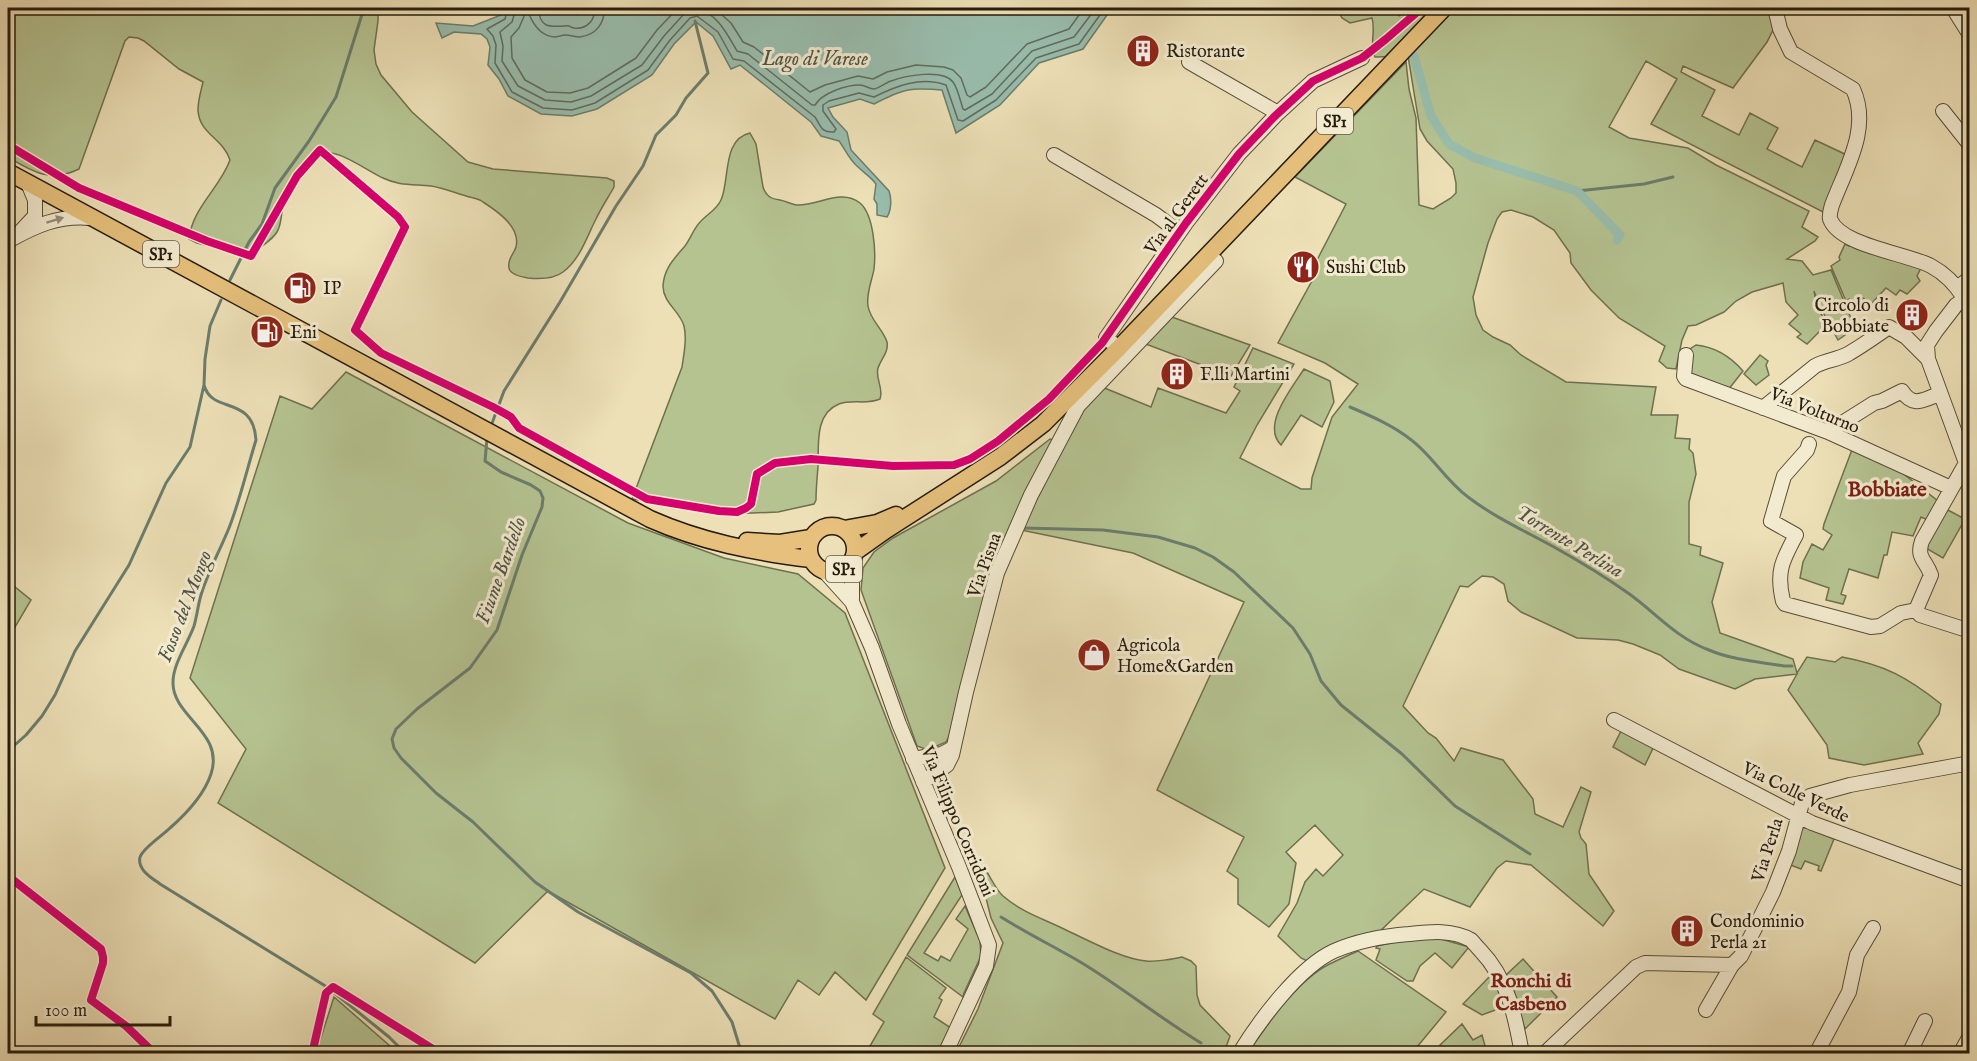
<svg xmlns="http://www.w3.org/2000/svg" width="1977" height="1061" font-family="'IM FELL English',serif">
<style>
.green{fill:#b5c391;stroke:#6e7050;stroke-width:1.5}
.water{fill:#99bdad;stroke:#6b7d6d;stroke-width:1.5}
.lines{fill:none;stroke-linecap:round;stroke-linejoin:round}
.shore{stroke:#606c5e;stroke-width:1.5}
.stream{stroke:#6b7d6d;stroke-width:3}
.canal{stroke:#99bdad;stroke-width:9}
.minor-casing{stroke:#584d38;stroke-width:16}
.major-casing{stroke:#271c0e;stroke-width:19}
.minor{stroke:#f3ebd0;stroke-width:14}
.major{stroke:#e6c07c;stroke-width:16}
.cycleway-casing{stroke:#f3ebd0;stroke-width:11}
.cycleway{stroke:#d6006c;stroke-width:8}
.oneway{fill:#978e79}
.labels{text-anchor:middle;stroke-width:6;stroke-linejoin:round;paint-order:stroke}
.shield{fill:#f3ebd0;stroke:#645a48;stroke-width:1.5}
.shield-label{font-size:16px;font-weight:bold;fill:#271c0e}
.poi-label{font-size:18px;fill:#271c0e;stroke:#f3ebd0;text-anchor:start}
.street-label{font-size:18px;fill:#271c0e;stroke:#f3ebd0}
.water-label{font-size:20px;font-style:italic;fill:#4f5446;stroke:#f3ebd0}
.neighbourhood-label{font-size:20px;font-weight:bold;fill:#7a1f14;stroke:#f3ebd0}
.quarter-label{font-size:21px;font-weight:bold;fill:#7a1f14;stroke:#f3ebd0}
</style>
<rect width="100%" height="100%" fill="#ede0b7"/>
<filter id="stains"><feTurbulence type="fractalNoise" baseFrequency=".00333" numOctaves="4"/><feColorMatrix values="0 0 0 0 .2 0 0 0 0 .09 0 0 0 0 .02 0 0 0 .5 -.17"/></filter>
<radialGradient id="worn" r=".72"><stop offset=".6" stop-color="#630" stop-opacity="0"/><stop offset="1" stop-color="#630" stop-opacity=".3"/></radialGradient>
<!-- green -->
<path class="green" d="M8,8H378V21L374,50L376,64L381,75L412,112L468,162L493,169L607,178L614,181V187C608,198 601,208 596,219C587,236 580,260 563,272C554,279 538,279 528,278C522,277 510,275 509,268C507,259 514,254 516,247C521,227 497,211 483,202C478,198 472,198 466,196C455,193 444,188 431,186C414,184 399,186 383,178C367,171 334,145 317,154C305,160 287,184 284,196C281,208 283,222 277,232C271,242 258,247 251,256L197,243L189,239C192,208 220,188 230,160C223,138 199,134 198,110C198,100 201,91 203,82L179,69L144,41L138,38L129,37L125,41L79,169C50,183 33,172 8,157Z
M1336,8H1772L1775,26L1767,42L1733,88L1683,66L1681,72L1715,90L1702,116L1739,135L1750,113L1778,128L1767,149L1802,167L1815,140L1849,156L1827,214L1651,124L1677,79L1646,61L1609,127L1629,138L1688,148L1716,165L1809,211L1802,227L1818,237L1815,241L1787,259L1802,261L1813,275L1831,270L1855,328L1838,340L1819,305L1814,291L1817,307L1827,324L1807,344L1797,337L1801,334L1789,324L1798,315L1786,302L1783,283L1752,292L1736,301L1724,312L1696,325L1688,326L1682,340L1676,369L1667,368L1659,361L1665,346L1619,318L1591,290L1571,263L1570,253L1554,230L1533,217L1511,210L1502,212L1497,219L1488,243L1473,297L1476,315L1483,330L1493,337L1510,345L1521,355L1566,382L1656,387L1651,415H1678L1675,438L1690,439L1689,449L1693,453L1696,474L1689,502V544L1701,547L1700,555L1723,563L1712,602L1720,633L1793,659L1797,673L1807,657L1835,662L1842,657C1885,665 1907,677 1941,704L1939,714L1918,743L1923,754L1864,765L1829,758L1827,745L1788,690L1797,674L1755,679L1735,689L1679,669L1660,655L1633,644L1618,640L1577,638L1521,612L1508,601L1504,584L1493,577L1482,576L1468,587L1460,586L1403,706L1428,733L1436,738L1454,761L1461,748L1503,760L1533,799L1535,814L1563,827L1581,787L1591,792L1579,832L1581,838L1586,844L1589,874L1614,911L1603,926L1531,865L1506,861L1497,868L1470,907L1424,889L1378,933L1307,961L1301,958L1278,936L1297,903L1305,882L1316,869L1323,876L1343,855L1315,825L1286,852L1296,863L1289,904L1269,927L1238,904V879L1227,871L1244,837L1157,790L1244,602L1133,553L1021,530L1081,412L1102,387L1151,407L1158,388L1226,413L1240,391L1234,387L1253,348L1294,364L1257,425L1240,458L1301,489H1311L1312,478L1332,417L1358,384L1325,363L1278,343L1319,268L1316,262L1346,204L1295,177L1406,62L1409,89L1416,118L1419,205L1433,209L1451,198L1456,193V183L1453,169L1427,141L1420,129L1408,56L1375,57C1369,46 1376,31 1372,18L1350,23L1342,18Z
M750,133L756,144L763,187C766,196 771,199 780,200C786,201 792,205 797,205C818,206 841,188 860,203C874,215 876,252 874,269C872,281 866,293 868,306C870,320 883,329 887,342C889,352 881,359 878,368C875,379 884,388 880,399C867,405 852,399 839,404C814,414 819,446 818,467C817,478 816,489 816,500L814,504L778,512L728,514L703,512L632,499L682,367C684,353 687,339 684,326C680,311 663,303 663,286C664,268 674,259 685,246C691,238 694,227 702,220C709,213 717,209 721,200C730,180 722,139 750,133Z
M1851,243L1922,266L1917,276L1920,281L1907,294L1900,290L1896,295L1886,288L1871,304L1863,298L1859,303L1849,299L1846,301L1831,266L1840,260L1839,257L1845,244L1849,246Z
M1169,316L1250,345L1231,376L1143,343Z
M1696,345C1716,347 1730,356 1743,371L1728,390L1689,373L1687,361L1690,349Z
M1760,355L1768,361L1766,365L1769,375L1756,385L1744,374Z
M1304,369L1330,381L1334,402L1322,427L1301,415L1281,445C1261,425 1292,388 1304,369Z
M346,372L628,523L724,558L798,574L845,613L945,868L866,1000L835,972L819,995L798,980L775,1019L548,891L475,963L218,803L246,749L190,678L280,396L312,409Z
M1050,439L1055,441L989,581L953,729L946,742L928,750L917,746L861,590L863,568L874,552L893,538L996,481Z
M1853,447L1887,461L1938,501L1928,520L1921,517L1913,536L1892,532L1887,555H1884L1878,578L1849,569L1841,594L1846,596L1843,604L1826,600L1829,588L1800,578L1803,562L1812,544L1823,550L1832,535L1823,529L1824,524Z
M1946,509L1965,519L1943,558L1924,547Z
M9,582L31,600L8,639V585Z
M1622,729L1654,746L1645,765L1613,747Z
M1803,828H1809L1834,839L1821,871L1818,870L1819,866L1805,861L1801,869L1788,864L1800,831Z
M983,866C990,875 995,889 1003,896C1024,914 1045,919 1068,931C1090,941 1122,959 1146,961C1153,962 1175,959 1182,957L1191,961L1196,966L1197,995L1200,1005L1230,1036L1224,1053H956L978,1009L1003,943L991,918L983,886L974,874Z
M955,877L962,895L924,953L938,961L941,956L950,961L968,929L956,919L965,906L980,941L981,956L964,993L963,997L907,955Z
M1422,939H1441L1469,947L1452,968L1435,953L1420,966L1413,981H1407L1376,960L1380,949L1376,948L1377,946L1396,942Z
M1358,951L1446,1012L1412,1053L1247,1054C1267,1025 1294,985 1324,967C1335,961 1347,956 1358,951Z
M906,957L946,988L939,998L942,1000L934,1017L951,1028L938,1053L870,1054L874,1048L870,1046L884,1022L873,1014Z
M1523,959L1557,997L1525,1029L1505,976Z
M1491,975L1506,1006L1482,1015L1463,1004Z
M334,997L398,1053H316Z
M1462,1024L1473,1040L1482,1035L1487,1053H1448L1440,1045Z"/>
<!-- water -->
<path class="water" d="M503,8H551L555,14L568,11L577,15L582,13L578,8L587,9L600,8H1112L1083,49L1039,63L1000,105L956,133L942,90C910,87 903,89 874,104L860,99L828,108L833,117L847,132L851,150L889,191C892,199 891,211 887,217L877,215V204L874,199L876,184C870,176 864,173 857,166C849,159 845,149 839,141L821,136L811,122L740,65L731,69L713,36L696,22L674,44L652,75L597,109L572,116L541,114L508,96L499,79L488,65L490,47L487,39L481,34L454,32L442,38L436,23L473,26L501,15Z"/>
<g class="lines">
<!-- shore -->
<path class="shore" d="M508,8L505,19L487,29L493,36L496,45L495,63L512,92L543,108L572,110L595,103L648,70L670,40L690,18L697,16L718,32L733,59L744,61L815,117C821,126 821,133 834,132L836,129L823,111V105L829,101L859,93L874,97C896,86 921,76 946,85L958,120L963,121L996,100L1036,58L1079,44L1105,8
M516,8L512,22L500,32L503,46L502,61L518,86L545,100L571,102L591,96L642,65L664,36L685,13L696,8C717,13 727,34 737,51L748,54L812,105H815C822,93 846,85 860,85C865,85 869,89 874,89C879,88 885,83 891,81C904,76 943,68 953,82C958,89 960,100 963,109L965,110L992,94L1032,51L1074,37L1096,8
M538,8C540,28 549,27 565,26C571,25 569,27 574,28C587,30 596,19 594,8
M604,8C605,23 596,35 580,37C575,37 570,35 566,35C563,35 560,36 556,37C542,37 534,26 529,14H525L519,28L511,37L512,58L525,80L547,92L570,93L588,88L636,58L657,30L678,8
M714,8L731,23L743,42L754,47L810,92L825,85L858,76L873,79L887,72L916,65L944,67L953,70L961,78L967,95L970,97L986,87L1027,44L1069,29L1084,8"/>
<!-- stream -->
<path class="stream" d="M1396,8L1399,15
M1577,191L1644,184L1673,177
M230,280L249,242L262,224L275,188L309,141L336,97L364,8
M204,385C212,415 253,394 256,440C247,469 240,500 229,528C220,550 208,572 201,595C198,605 197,616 194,626C188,643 173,664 173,682C172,717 225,732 211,774C204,795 186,814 170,828C163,835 143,848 140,857C137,870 152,878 160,884L327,987L389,1037L406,1054
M1350,407C1371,416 1392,425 1410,439C1432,455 1445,480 1468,497C1494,517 1525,531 1554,547C1579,561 1604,576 1628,593C1655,612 1676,638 1709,650C1732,660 1760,662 1784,666H1792
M491,426L504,391L560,302L616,206L643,166L656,135L676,115L686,98L708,73L695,21
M487,438L485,461L501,472L531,485L540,491L543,498L542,507L522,555L497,630L470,668L417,709L396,729L392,739L394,748L401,758L436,793L473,822L535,882L578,912L691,973L712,991L732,1022L740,1048L744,1054
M1023,528L1103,530L1158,537L1195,548L1213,557L1234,572L1293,628L1310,654L1321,681L1341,705L1402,754L1455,806L1530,854
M8,751L26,735L42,716L55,695L75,651L129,565L166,483L190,447L204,385L205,359L210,326L221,300
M1001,917C1028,934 1055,947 1082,963C1123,988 1160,1018 1201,1043"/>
<!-- canal -->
<path class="canal" d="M1414,56L1431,116L1449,144L1475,158L1577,191L1620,235L1617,240"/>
<defs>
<path id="minor" d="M1775,8L1780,29L1791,52L1853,89C1871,128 1846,168 1832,205C1831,209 1829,214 1830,219C1840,246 1906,253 1931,266C1944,273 1956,285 1964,298
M1953,8L1970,35
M1189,62L1278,113
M1943,111L1970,145
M1054,155L1156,215L1172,227L1177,236
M21,231L35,216V200L28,183
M8,241C35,226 58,215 90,218
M1957,288L1970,278
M1119,348L1106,338L1186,223L1239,154L1278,113L1313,81L1362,58
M1686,355L1684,376L1686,379L1828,432L1951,488
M1763,408L1815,366C1825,360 1837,360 1848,354C1862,346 1876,336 1889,327L1906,337L1928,359
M1828,432L1874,403L1882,401L1902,391C1913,408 1923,400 1939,394
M1809,444L1807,450L1784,476L1771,521L1796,535C1782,561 1776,572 1783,601L1785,604L1871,627L1880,626L1901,613L1916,610
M825,572L852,602L872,648L899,724L959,867L989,945L986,966L945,1054
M852,602V562
M1916,610L1931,575C1926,560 1916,558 1922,541L1966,463L1928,359L1927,345L1936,331L1956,305L1970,296
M1916,610L1920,615L1970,631
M1614,720L1812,823L1970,881
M913,759L942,754L953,748
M923,782L947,765L952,755L966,692L997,573L1031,495L1078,406L1216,261
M1706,1010L1732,965
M1239,1054C1259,1021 1299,967 1334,951C1357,941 1383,936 1409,934C1429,932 1452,929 1471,940C1474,943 1477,947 1480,950C1508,979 1515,1015 1522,1054
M1544,1054L1636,967L1645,963L1732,965L1741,956L1773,892L1789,851L1802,803L1810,796L1850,785L1970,763
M1816,1054L1849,992L1857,955L1873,928
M1909,1054L1925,1021
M1960,1054L1970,1036"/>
<path id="major" d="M8,172L650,519C702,542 754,552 811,559
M809 549a23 23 0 1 1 46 0a23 23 0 1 1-46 0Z
M844,529L877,523L896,515
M747,541L780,543L811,538
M855,552L886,530L1000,457L1043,424L1119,348L1444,8"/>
</defs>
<!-- minor casing -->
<use href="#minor" class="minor-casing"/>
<!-- major casing -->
<use href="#major" class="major-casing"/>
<!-- minor -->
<use href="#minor" class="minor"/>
<!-- major -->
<use href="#major" class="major"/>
<defs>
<path id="cycleway" d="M8,145L79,188L207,241L251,256L297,176L320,150L398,217L405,227L355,330L381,353L493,407L511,417L519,428L647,499L719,511L737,512L746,508L751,504L757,474L775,463L811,459L893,466L954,465L970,459L998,441L1049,399L1102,343L1186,223L1239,154L1274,117L1313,81L1362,58L1386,39L1422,8
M8,876L101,949L103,957V963L91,1000L126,1026L155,1054
M312,1054L326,993L333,987L436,1051L438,1054"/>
</defs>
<!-- cycleway casing -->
<use href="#cycleway" class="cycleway-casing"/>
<!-- cycleway -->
<use href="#cycleway" class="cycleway"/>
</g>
<!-- one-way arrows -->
<defs><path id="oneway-solid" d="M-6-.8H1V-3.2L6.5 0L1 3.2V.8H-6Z" transform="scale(1.5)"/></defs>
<use class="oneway" href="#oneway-solid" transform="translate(55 220) rotate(-17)"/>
<!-- icons -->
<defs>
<symbol id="building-disc" viewBox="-11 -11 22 22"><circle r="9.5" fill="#8f2418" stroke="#f3ebd0"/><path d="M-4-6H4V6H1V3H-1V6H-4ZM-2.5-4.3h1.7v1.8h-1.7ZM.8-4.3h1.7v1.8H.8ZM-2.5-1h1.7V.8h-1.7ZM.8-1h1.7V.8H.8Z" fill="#fff"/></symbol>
<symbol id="restaurant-disc" viewBox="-11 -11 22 22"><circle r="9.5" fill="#8f2418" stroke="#f3ebd0"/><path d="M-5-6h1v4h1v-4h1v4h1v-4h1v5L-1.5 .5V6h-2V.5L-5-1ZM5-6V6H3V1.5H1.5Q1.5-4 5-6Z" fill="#fff"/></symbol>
<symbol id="fuel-disc" viewBox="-11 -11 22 22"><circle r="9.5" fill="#8f2418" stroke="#f3ebd0"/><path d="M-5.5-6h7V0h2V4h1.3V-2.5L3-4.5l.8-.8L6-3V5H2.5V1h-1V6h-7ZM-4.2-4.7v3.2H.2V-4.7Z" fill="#fff"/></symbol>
<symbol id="shop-disc" viewBox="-11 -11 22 22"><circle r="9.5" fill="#8f2418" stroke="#f3ebd0"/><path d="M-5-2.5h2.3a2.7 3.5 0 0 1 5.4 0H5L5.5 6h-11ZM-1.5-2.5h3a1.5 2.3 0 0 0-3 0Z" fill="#fff"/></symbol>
</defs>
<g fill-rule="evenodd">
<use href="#building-disc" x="1124" y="32" width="38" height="38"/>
<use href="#restaurant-disc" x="1284" y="248" width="38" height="38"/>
<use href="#fuel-disc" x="281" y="269" width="38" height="38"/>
<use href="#building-disc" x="1893" y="296" width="38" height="38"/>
<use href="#fuel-disc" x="248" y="313" width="38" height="38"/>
<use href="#building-disc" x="1158" y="355" width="38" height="38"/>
<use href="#shop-disc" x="1075" y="636" width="38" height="38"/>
<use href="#building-disc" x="1668" y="912" width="38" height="38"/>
</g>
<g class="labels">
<!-- shield labels -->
<g class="shield">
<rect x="1317" y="108" width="36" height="26" rx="4.5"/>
<rect x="143" y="241" width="36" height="26" rx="4.5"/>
<rect x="826" y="556" width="36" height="26" rx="4.5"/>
</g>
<g class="shield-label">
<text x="1335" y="127">SP1</text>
<text x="161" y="260">SP1</text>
<text x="844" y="575">SP1</text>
</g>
<!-- poi labels -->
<g class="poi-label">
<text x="1166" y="57">Ristorante</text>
<text x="1326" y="273">Sushi Club</text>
<text x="323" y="294">IP</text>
<text x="1889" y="311" text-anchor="end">Circolo di<tspan x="1889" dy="21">Bobbiate</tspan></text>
<text x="290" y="338">Eni</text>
<text x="1200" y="380">F.lli Martini</text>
<text x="1117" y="651">Agricola<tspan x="1117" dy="21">Home&amp;Garden</tspan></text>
<text x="1710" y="927">Condominio<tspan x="1710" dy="21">Perla 21</tspan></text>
</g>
<!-- street labels -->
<g class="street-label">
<text transform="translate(1176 214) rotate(-54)" y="6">Via al Gerett</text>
<text transform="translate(1815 410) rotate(22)" y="6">Via Volturno</text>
<text transform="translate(984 565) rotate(-70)" y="6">Via Pisna</text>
<text transform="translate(1796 792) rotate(26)" y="6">Via Colle Verde</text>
<text transform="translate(958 821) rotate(67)" y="6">Via Filippo Corridoni</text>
<text transform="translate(1767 850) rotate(-72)" y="6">Via Perla</text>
</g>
<!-- water labels -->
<g class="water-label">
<text x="815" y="65">Lago di Varese</text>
<text transform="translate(1570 541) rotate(31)" y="7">Torrente Perlina</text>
<text transform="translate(500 570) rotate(-70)" y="7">Fiume Bardello</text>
<text transform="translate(184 606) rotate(-69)" y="7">Fosso del Mongo</text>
</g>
<!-- neighbourhood labels -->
<g class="neighbourhood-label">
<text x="1531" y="987">Ronchi di<tspan x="1531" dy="23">Casbeno</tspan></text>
</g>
<!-- quarter labels -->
<g class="quarter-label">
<text x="1887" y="496">Bobbiate</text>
</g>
</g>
<!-- margin -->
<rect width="1977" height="1061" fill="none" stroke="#ede0b7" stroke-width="30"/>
<rect x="9" y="9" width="1959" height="1043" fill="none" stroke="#271c0e" stroke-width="3"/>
<rect x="15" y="15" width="1947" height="1031" fill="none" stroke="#271c0e" stroke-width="1.5"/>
<!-- scale -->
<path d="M36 1016v9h134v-9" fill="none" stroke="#271c0e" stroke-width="3"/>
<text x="45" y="1016" font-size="18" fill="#271c0e" stroke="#f3ebd0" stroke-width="4.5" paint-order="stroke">100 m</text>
<rect width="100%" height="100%" filter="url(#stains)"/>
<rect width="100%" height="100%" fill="url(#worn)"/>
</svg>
